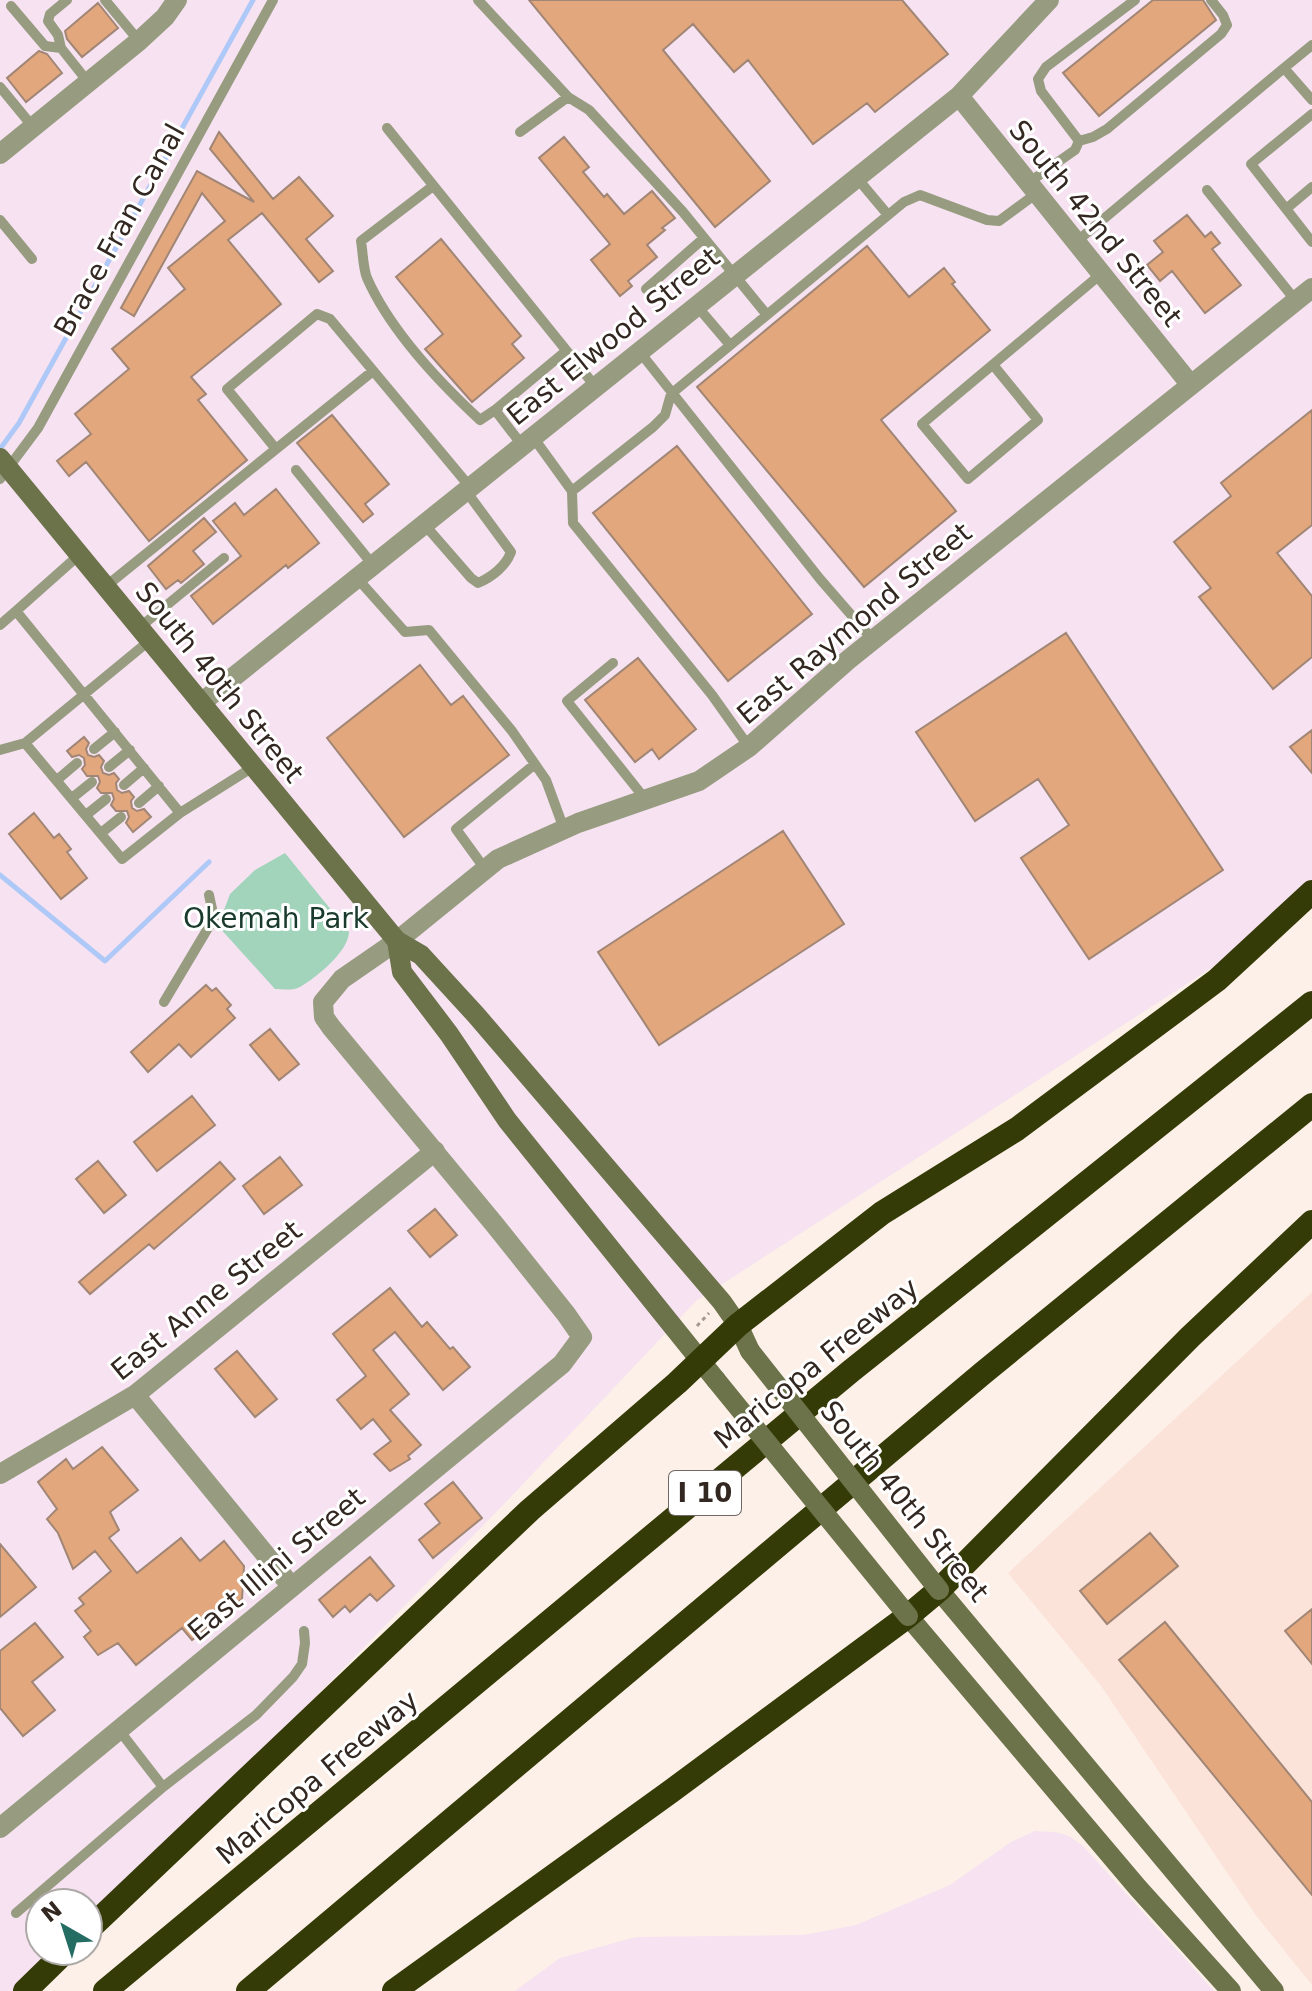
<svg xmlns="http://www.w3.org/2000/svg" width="1312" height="1991" font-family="'DejaVu Sans',sans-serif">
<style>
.commercial{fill:#fce3da}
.industrial{fill:#f6e2f1}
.green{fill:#a1d4bb}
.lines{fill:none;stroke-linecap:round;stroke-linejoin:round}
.stream{stroke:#aec8f7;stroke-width:5}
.building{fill:#e3a77e;stroke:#a18675;stroke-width:2}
.path{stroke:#a49991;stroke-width:3;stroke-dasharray:4 4;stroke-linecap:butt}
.service{stroke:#979c80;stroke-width:10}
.minor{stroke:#979c80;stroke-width:20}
.secondary{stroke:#6c7249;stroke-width:20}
.motorway{stroke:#353b06;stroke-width:24}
.secondary-bridge{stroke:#6c7249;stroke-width:20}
.labels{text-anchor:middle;stroke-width:6;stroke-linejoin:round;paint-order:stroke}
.shield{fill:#fff;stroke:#706864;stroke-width:2}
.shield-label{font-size:26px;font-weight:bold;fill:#332821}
.street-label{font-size:28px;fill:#332821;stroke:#fff}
.park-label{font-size:28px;fill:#193a2c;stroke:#fff}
</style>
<rect width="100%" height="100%" fill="#fcf0e8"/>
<!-- commercial -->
<path class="commercial" d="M1312,1292V1985L1257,1917L1101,1686L1008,1573Z"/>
<!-- industrial -->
<path class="industrial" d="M0,0H1312V903L696,1301L503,1505L88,1930V1903H40V1951H67L28,1991H0Z
M1035,1831L1055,1832L1069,1836L1083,1846L1214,1991H515L560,1958L636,1937L804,1935L856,1925L950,1885L1011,1842Z"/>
<!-- green -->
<path class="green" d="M285,853L349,932C348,952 317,977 300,987C293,991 282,989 275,989L218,926L230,894L255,870Z"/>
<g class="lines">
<!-- stream -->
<path class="stream" d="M0,449L19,423L253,0
M0,875L105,961L209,862"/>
</g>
<!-- building -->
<path class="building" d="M529,0H902L948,54L875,112L867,103L813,144L748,60L734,72L693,24L663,50L770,181L715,227Z
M1153,0H1203L1216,20L1099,116L1063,73Z
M98,3L118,28L82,57L67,39L65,31Z
M39,51L47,54L62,73L26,102L7,78Z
M219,132L273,199L299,177L333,216L306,239L333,271L319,282L262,213L228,240L281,304L191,377L206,394L198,400L247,460L149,541L86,462L69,476L57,461L91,434L75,414L129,369L112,349L185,289L168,268L225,221L202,193L134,316L121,308L197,171L254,202L210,149Z
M564,137L589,167L583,172L604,197L607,194L624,214L652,191L675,218L662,228L665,230L647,245L657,257L628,281L632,286L620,296L591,260L610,244L539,158Z
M1187,215L1205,237L1211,232L1220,243L1212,249L1241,285L1205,313L1172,271L1160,281L1147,265L1163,252L1154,241Z
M441,239L521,336L512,344L524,358L472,402L425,349L443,334L396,277Z
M867,246L909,297L944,268L955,282L952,284L990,330L881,420L956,511L864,587L697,387Z
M1312,410V525L1277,553L1312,596V657L1273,689L1199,597L1211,588L1174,542L1231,496L1221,483Z
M332,415L389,484L365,504L373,514L363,522L297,443Z
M677,446L812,614L728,681L593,513Z
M276,489L319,543L288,568L286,565L213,624L191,596L241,556L213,521L235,503L244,515Z
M204,518L216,532L193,551L204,564L181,583L178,580L166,589L148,566Z
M1066,633L1223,870L1089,959L1021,858L1069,825L1038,779L975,821L916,732Z
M638,658L696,729L659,759L652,749L635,762L585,700Z
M420,665L451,705L463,696L509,755L404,837L327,738Z
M1312,730V773L1290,747Z
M84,737L89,743L86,749L88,755L94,757L99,755L104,761L101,767L103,773L109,775L114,773L119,779L116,783L117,790L122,793L129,791L134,797L131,801L132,808L137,811L144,809L151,817L133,832L126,823L129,817L127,811H116L111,805L114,799L112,793H101L97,788L100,782L98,776H87L82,769L85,765L84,758L79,755L72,757L67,751Z
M34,813L54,838L59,834L71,849L67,852L87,878L61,899L9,834Z
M783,831L844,924L659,1045L598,952Z
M206,985L212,991L216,988L231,1005L227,1009L235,1018L191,1057L179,1044L148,1072L131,1052Z
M270,1029L299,1064L279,1080L250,1045Z
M192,1096L215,1125L157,1171L134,1142Z
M280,1157L302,1185L264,1214L243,1186Z
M98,1161L126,1195L104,1213L76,1179Z
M220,1162L235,1179L154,1249L149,1244L90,1294L79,1282Z
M435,1209L457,1235L430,1257L408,1231Z
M390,1288L422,1327L427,1322L450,1349L453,1347L470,1367L443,1390L395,1332L373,1350L409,1394L390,1410L421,1445L408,1456L410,1459L390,1471L374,1454L391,1441L373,1419L361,1429L337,1400L366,1376L333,1334Z
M237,1351L277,1399L255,1417L215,1369Z
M102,1447L138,1490L110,1512L119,1530L109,1538L137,1573L181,1538L200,1561L224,1541L244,1566L242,1599L192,1640L182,1628L136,1665L118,1643L98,1655L84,1637L91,1631L75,1611L84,1604L79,1598L111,1571L95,1551L73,1569L58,1533L47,1519L57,1509L38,1482L66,1459L73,1469Z
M453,1482L482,1518L433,1558L419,1540L440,1523L425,1504Z
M1150,1533L1178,1566L1107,1624L1080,1591Z
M0,1544L36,1587L0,1617Z
M370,1557L394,1586L377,1601L370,1594L350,1612L345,1606L333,1617L319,1600Z
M1312,1609V1664L1285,1631Z
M1165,1622L1312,1802V1895L1119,1660Z
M35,1623L63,1657L32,1682L55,1710L23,1736L0,1708V1651Z"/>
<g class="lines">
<!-- path -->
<path class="path" d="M697,1326L709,1313"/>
<!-- service -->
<path class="service" d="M105,0L139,41
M478,0L568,97L589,110L683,212L767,315
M11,6L45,46L61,48L88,82
M1312,45L1284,68L1312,100
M61,48L58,35L48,21L50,14L67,0
M0,87L33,127
M1312,114L1251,164L1312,242
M387,128L595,386
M520,132L568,97
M1079,141L1093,137L1107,129L1221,34L1227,25L1223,15L1211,0
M857,178L888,215
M1028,183L1075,150L1079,141L1041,91L1038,79L1046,67L1135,0
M433,186L361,241C363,253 363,268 367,278C390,330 439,382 480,420L495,410
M1207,190L1296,301
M1286,209L1312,187
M0,220L32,259
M1076,242L1284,68
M646,289L704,238
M696,305L730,345
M639,351L820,579L873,640
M994,366L1038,420L968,479L922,424L1101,274
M533,437L572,491L573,523L712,695L749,747
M522,445L495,410L566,351
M276,449L373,371
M296,470L373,565
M0,479L38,428L273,0
M572,491L653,427L665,415L671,394L904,202L920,195L987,220L999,221L1037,193
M424,524L471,578L478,583C492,577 506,566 511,552L466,491
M79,555L16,611L180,813
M357,578L405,632L429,630L512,731L546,780L564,829
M105,587L276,449L227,389L317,314L330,319L470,487
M0,625L16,611
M139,628L224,558
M149,641L25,743L122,859L180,813L253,767
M613,663L567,701L646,800
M94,749L115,732
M0,750L25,743
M109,767L130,750
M57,780L77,763
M124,785L144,768
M72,798L92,782
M139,803L159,786
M86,815L106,799
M101,833L121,817
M485,869L456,829L535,764
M164,1002L214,918L209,895
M163,1787L256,1715L293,1677L302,1664L305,1643L304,1631
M16,1913L163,1787L119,1730"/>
<!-- minor -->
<path class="minor" d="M959,96L1190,384
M0,154L139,41L165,17L177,0
M201,703L959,96L1049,0
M135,1395L292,1587
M0,1474L135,1395L435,1151
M0,1828L562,1364L582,1337L566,1314L495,1225L331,1027L324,1017L323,1002L342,979L397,941L498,859L578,823L699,781L749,747L848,660L1312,288"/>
<!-- secondary -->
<path class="secondary" d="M0,458L397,941L421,955L476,1015L722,1302L738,1325L750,1351
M397,941L402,972L449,1034L507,1120L716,1380
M939,1590L1274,1991
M908,1616L1138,1888L1231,1991"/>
<!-- motorway -->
<path class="motorway" d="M88,1930L530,1510L677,1383L738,1325L882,1213L1017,1129L1217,980L1312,892
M25,1991L66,1951
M105,1991L851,1371L1312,1003
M248,1991L983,1373L1312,1105
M394,1991L670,1792L908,1616L939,1590L1190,1337L1312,1222"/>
<!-- secondary-bridge -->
<path class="secondary-bridge" d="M750,1351L939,1590
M716,1380L908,1616"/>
</g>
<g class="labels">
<!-- shield labels -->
<rect class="shield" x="669" y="1471" width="72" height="44" rx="6"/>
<g class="shield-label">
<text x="705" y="1502">I 10</text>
</g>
<!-- street labels -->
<g class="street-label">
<text transform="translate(1096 223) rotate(51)" y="10">South 42nd Street</text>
<text transform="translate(119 230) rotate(-61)" y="10">Brace Fran Canal</text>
<text transform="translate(613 336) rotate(-39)" y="10">East Elwood Street</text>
<text transform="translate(854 623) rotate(-40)" y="10">East Raymond Street</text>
<text transform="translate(220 682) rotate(51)" y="10">South 40th Street</text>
<text transform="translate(206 1300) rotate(-39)" y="10">East Anne Street</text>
<text transform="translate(816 1363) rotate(-39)" y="10">Maricopa Freeway</text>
<text transform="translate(905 1501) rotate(51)" y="10">South 40th Street</text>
<text transform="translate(276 1564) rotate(-40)" y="10">East Illini Street</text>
<text transform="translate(317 1777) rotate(-40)" y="10">Maricopa Freeway</text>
</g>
<!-- park labels -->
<g class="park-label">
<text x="276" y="928">Okemah Park</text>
</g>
</g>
<!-- north arrow -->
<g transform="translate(64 1927) rotate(321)"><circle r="38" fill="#ffffff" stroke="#ada9a6" stroke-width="2"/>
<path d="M0-6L14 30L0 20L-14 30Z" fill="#256c62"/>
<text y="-12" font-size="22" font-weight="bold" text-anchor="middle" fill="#332821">N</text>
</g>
</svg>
